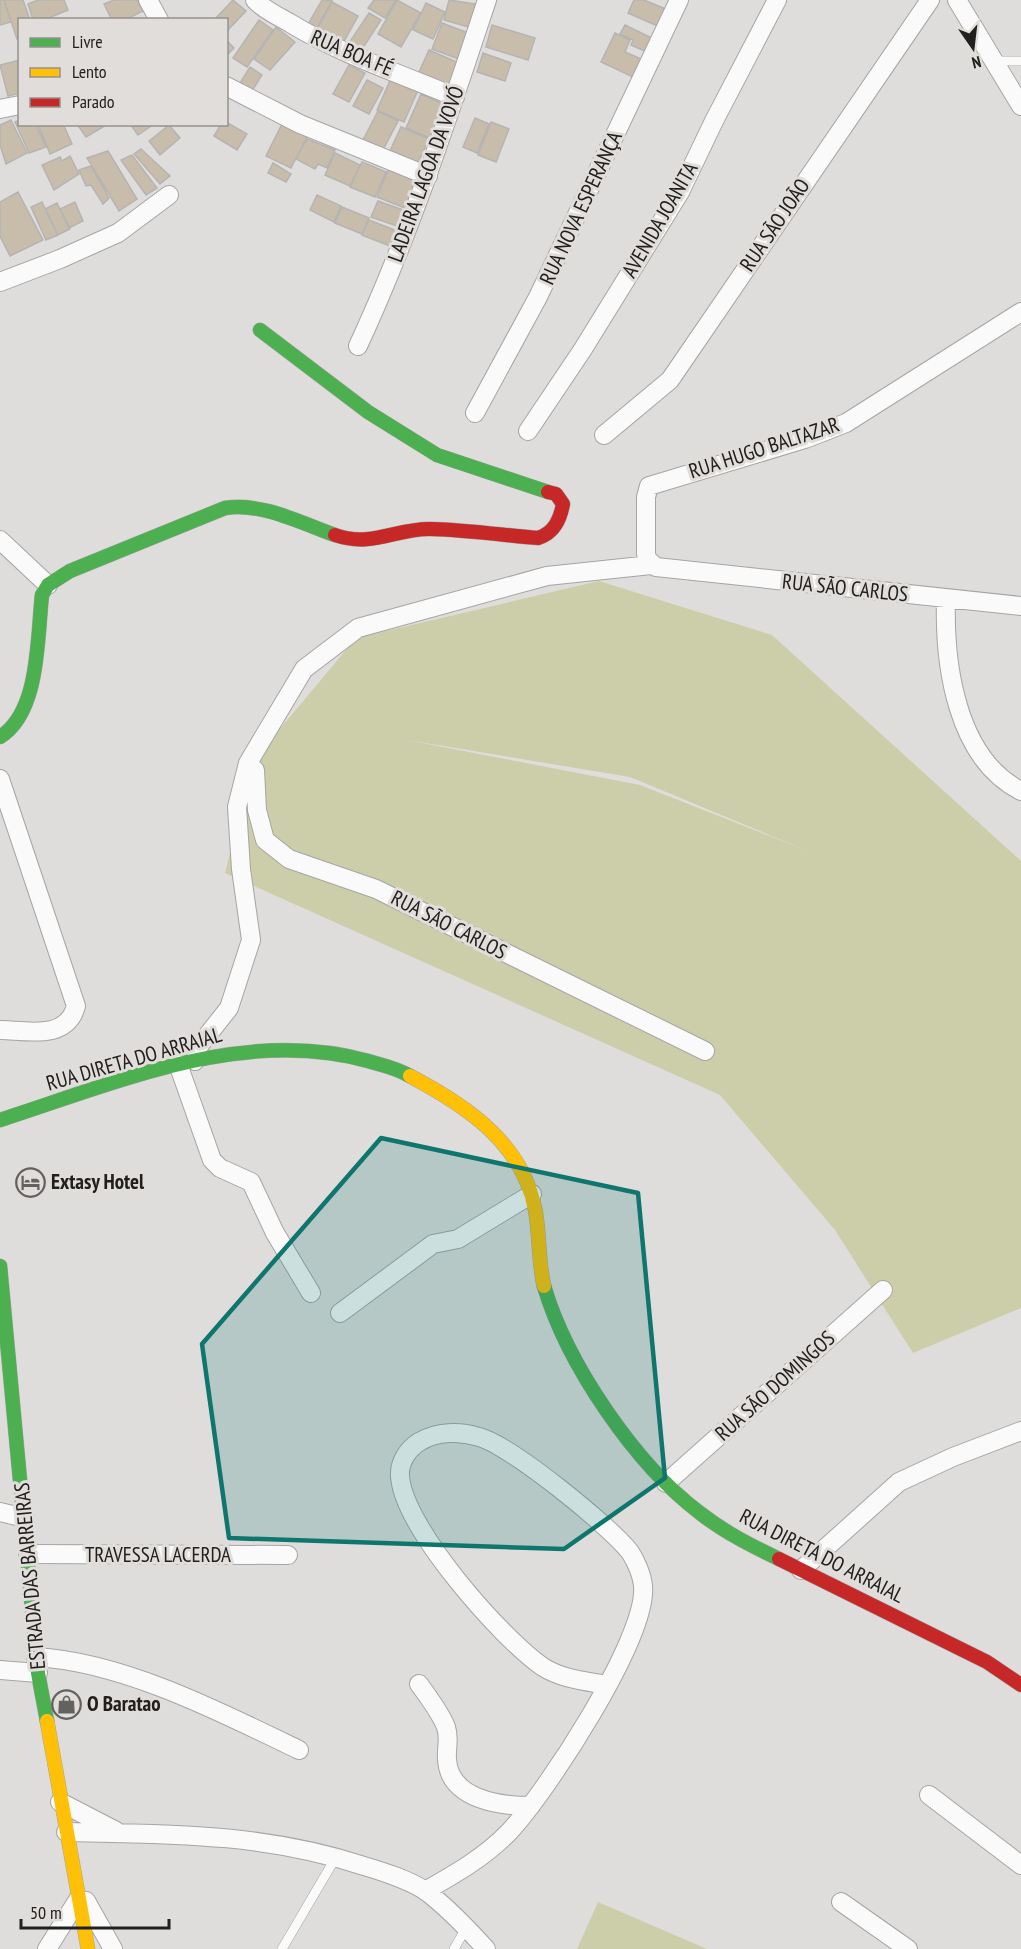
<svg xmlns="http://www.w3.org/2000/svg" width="1021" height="1949" font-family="'PT Sans Narrow',sans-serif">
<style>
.green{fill:#cbcea9;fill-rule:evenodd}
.building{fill:#c8bcab;stroke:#b5b4b2;stroke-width:1.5}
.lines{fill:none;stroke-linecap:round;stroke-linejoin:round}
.lane-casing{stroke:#a6a5a3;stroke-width:10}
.street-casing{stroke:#a6a5a3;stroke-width:20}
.fast-casing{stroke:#a6a5a3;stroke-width:15}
.slow-casing{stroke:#a6a5a3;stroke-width:15}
.jam-casing{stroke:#a6a5a3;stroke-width:15}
.lane{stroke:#fafafa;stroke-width:9}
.street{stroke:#fafafa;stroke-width:18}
.fast{stroke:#4caf50;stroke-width:14}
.slow{stroke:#ffc107;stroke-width:14}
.jam{stroke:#c62828;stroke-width:14}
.marked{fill:#0f766e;fill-opacity:0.2;stroke:#0f766e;stroke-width:4.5;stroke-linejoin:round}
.labels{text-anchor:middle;stroke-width:6;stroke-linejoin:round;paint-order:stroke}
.street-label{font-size:21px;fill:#21201e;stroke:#e0ddda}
.poi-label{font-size:21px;font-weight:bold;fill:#21201e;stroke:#e0ddda;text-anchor:start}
</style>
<rect width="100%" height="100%" fill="#dfdddb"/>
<!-- green -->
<path class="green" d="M599,581L772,635L1021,861V1308L913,1353L835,1230L720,1095L225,873L253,761L356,638ZM407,740L630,777L808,851L640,785Z
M598,1902L707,1949H577Z"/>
<!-- building -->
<path class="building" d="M0,0H4L11,22L0,25Z
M4,0H23L30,20H20V38L17,39Z
M38,0H64L68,10L44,20H33L28,4Z
M114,0H137L143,11L125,20H112L104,4Z
M233,0L246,11L226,32V20H214Z
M322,0L332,1L315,31L307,26Z
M374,0H396L385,18L368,8Z
M397,0L421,13L401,47L378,34Z
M449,0L476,4L469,27L444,20Z
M634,0H644L668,10L660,27L628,13Z
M332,2L358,16L342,45L316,31Z
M426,3L445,12L433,39L413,30Z
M369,13L381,20L359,54L347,46Z
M259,20L273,30L247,67L233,58Z
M442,23L471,34L461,60L432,49Z
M492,25L535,38L528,60L486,47Z
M625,25L654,39L647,52L631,45L633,40L620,34Z
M276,27L295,42L270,70L254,59Z
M615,33L630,40L625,52L641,59L633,77L601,62Z
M226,40L234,48L226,56Z
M429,50L461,64L451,86L419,72Z
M483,53L511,63L505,81L477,72Z
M20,60V93L8,96L0,65Z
M349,65L365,73L349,102L333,94Z
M250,67L262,75L252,91L240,83Z
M392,76L419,88L404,122L377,110Z
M367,80L383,88L369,114L353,106Z
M421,94L450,107L435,140L406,128Z
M378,111L398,121L383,150L363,140Z
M475,118L489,124L477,153L463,147Z
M11,120L27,153L6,164L0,145V125Z
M20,120V124H36L46,147L29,153L15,122Z
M284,120L309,133L291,168L266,156Z
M226,122L247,134L237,150L214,136L221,124H226Z
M491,122L509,129L496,162L478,155Z
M38,124H63L72,144L50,154Z
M77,124H108L86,137Z
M130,124H154L138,135Z
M169,125L180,138L160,155L149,141Z
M401,127L429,139L416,167L388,155Z
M307,139L335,150L327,168L318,164L315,169L296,159Z
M141,149L170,176L160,184L134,154Z
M108,151L137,199L119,211L87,158Z
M335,153L360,165L350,186L325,175Z
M132,155L157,188L146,195L121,160Z
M70,156L79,174L54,190L42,165L60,157L62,161Z
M362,162L386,172L375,197L350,187Z
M273,163L291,174L286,182L268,173Z
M91,166L109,198L103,204L91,185L86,186L79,170Z
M389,168L417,179L405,208L377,197Z
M18,192L43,240L10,256L0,236V202Z
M317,195L341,206L334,222L310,210Z
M378,201L406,211L400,227L371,217Z
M42,202L58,235L46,240L31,207Z
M75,202L83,221L69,228L60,209Z
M57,203L70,229L58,235L45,209Z
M342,207L369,218L362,234L335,223Z
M369,220L397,231L390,246L362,235Z"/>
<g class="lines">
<defs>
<path id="lane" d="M994,61H1021
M282,1949L336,1857
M454,1949L466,1928"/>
<path id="street" d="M148,0L159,20
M255,0C264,10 278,16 290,23C342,55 399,73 455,97
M957,0L1021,106
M226,86L300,124L428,176
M0,109L20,105
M0,282L60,259L118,233L169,195
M1021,312L846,423L805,439L649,486L646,497V553L647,559L656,567L1021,606
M358,346C410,234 448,117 487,0
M475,413L538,297L679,0
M528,431L583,349L680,192L714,121L777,0
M604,435L670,380L930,0
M0,540L48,585
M946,599C944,664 956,758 1021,791
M248,763L255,770L257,810L265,840L289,859L376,889L705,1051
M0,779L76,1006C67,1040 29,1031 2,1030
M195,1061L199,1046L229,1008L251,940L241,869L237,807L248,763L304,669L358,628L547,576L651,565
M178,1064L212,1160L220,1168L251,1182L275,1233L311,1293
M340,1313L433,1244L458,1239L532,1194
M666,1483L883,1290
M0,1512L25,1518
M28,1554L288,1555
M801,1570L899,1482L953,1457L1021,1431
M36,1657C123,1662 221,1712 299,1750
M0,1670L38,1673
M419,1684C429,1698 440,1712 446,1727C450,1739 446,1748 447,1759C449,1800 501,1806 531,1806
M929,1795L1021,1865
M60,1802L116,1831
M66,1832C170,1834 263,1833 364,1866C384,1872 410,1880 427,1892C449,1909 468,1929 486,1949
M425,1891C455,1874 485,1857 509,1832C546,1793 648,1637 643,1586C642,1575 636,1561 630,1552C610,1526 510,1445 479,1437C460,1431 437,1431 419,1442C408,1449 399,1462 400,1476C403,1527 501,1638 543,1667C562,1679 585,1681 607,1685
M86,1901L113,1949
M841,1902L908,1949
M47,1949L79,1898"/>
<path id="fast" d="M260,330L368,412L437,455L548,492
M0,737C40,712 37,638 42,595L48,585L70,571L225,508C261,502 301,523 335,535
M0,1120C115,1083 246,1026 368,1061C382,1065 397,1068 410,1076
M0,1266L38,1673L47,1721
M544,1286C567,1364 635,1464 700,1513C724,1532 752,1546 779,1559"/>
<path id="slow" d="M410,1076C465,1105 522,1142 535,1209C540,1234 538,1261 544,1286
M47,1721L88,1949"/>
<path id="jam" d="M335,535C372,548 396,528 431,529C467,530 502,535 538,538C554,533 560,520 563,504L556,494L548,492
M779,1559L987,1662L1021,1685"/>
</defs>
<!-- lane casing -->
<use href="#lane" class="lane-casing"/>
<!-- street casing -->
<use href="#street" class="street-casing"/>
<!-- fast casing -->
<use href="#fast" class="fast-casing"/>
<!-- slow casing -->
<use href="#slow" class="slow-casing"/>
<!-- jam casing -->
<use href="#jam" class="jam-casing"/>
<!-- lane -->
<use href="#lane" class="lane"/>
<!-- street -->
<use href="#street" class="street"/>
<!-- fast -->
<use href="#fast" class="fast"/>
<!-- slow -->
<use href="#slow" class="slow"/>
<!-- jam -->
<use href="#jam" class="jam"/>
</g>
<!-- marked area -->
<path class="marked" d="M381,1138L638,1193L665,1478L564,1549L229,1538L202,1344Z"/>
<!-- icons -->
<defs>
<symbol id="hotel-ring" viewBox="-11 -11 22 22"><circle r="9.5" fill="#e0ddda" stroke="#646260" stroke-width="1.5"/><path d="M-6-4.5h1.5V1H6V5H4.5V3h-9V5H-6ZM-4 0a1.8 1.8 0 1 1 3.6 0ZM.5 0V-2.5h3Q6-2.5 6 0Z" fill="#646260"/></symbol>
<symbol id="shop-ring" viewBox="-11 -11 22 22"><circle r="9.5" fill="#e0ddda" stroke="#646260" stroke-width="1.5"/><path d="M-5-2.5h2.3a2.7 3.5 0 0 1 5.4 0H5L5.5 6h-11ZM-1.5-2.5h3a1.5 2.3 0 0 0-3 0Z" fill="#646260"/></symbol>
</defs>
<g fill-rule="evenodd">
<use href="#hotel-ring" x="14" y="1166" width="33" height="33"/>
<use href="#shop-ring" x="50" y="1688" width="33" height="33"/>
</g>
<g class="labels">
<!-- street labels -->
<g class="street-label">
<text transform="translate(352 53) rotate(23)" y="7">RUA BOA FÉ</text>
<text transform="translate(426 174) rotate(-70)" y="7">LADEIRA LAGOA DA VOVÓ</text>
<text transform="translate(581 208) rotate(-65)" y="7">RUA NOVA ESPERANÇA</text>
<text transform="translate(660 220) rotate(-60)" y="7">AVENIDA JOANITA</text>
<text transform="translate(775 225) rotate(-56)" y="7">RUA SÃO JOÃO</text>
<text transform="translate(764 448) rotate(-18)" y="7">RUA HUGO BALTAZAR</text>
<text transform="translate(845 588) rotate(6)" y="7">RUA SÃO CARLOS</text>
<text transform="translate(449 925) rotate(27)" y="7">RUA SÃO CARLOS</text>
<text transform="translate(134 1059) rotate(-16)" y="7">RUA DIRETA DO ARRAIAL</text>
<text transform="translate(775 1386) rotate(-42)" y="7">RUA SÃO DOMINGOS</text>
<text x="158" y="1562">TRAVESSA LACERDA</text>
<text transform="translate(822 1556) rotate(27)" y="7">RUA DIRETA DO ARRAIAL</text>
<text transform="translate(30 1576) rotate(-95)" y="7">ESTRADA DAS BARREIRAS</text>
</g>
<!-- poi labels -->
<g class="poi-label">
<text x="51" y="1189">Extasy Hotel</text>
<text x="87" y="1711">O Baratao</text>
</g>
</g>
<!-- legend -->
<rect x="18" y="18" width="210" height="108" fill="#e0ddda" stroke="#94918f" stroke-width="1.5"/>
<rect x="30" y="38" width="30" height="9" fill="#4caf50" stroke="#94918f" stroke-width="1.5"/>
<text x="72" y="48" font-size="18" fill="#21201e">Livre</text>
<rect x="30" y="68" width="30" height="9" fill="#ffc107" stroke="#94918f" stroke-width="1.5"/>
<text x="72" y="78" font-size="18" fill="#21201e">Lento</text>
<rect x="30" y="98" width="30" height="9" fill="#c62828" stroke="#94918f" stroke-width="1.5"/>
<text x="72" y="108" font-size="18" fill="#21201e">Parado</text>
<!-- north arrow -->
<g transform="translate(973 48) rotate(166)" stroke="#e0ddda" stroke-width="4.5" paint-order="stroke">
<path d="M0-4.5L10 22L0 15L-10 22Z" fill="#21201e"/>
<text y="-9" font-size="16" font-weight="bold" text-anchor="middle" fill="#21201e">N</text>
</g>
<!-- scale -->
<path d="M21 1919v9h148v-9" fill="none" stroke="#21201e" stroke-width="3"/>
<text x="30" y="1919" font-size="18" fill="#21201e" stroke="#e0ddda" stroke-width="4.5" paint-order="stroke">50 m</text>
</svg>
